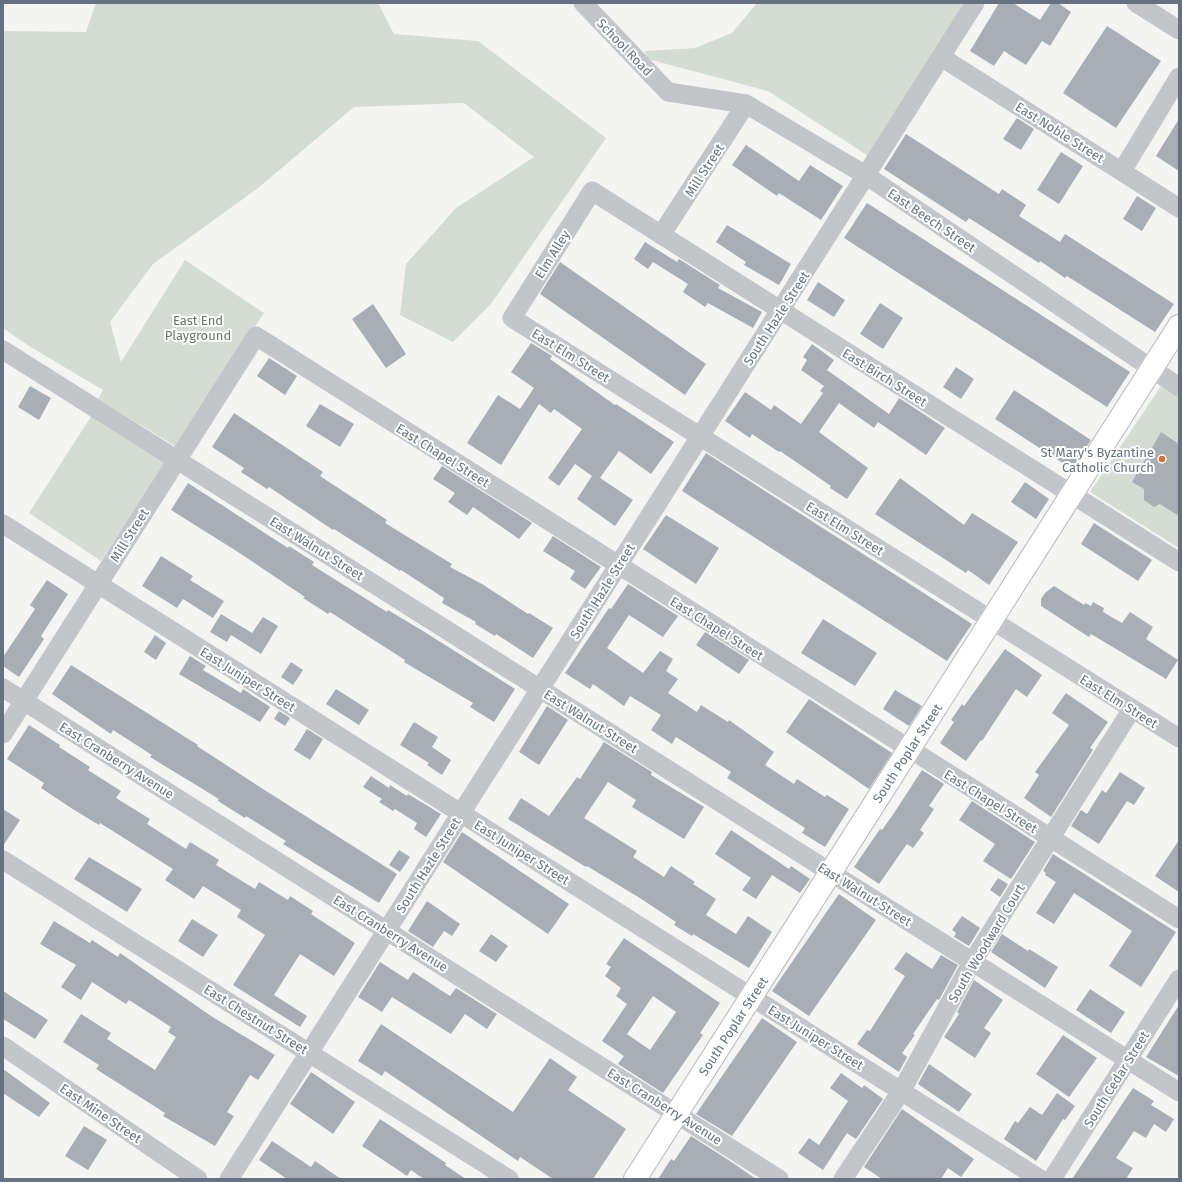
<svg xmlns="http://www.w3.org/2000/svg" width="1182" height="1182" font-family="'Fira Sans',sans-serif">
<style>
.green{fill:#d5dcd3}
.building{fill:#a9aeb5;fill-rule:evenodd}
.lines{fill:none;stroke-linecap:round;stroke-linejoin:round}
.major-casing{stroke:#b6b8bc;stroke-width:24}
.minor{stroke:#c3c5c9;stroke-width:19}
.major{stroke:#fff;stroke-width:22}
.poi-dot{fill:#d76f30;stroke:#fff;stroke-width:1.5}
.labels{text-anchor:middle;stroke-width:4;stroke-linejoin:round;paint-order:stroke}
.street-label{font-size:13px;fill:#667181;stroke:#fff}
.park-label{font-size:13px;fill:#657864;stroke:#fff}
.poi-label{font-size:13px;fill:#667181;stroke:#fff;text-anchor:end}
</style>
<rect width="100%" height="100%" fill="#f4f5f2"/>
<!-- green -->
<path class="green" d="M96,3H378L394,34L478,41L606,138L491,304L453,342L400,315L406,264L456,208L534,157L464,103L354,107L258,188L153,264L110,322L121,362L185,260L264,313L175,446L98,399L103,390L29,346L3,328V31L86,32Z
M757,3H967L870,157L768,91L648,59L645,51L695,48L732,33Z
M1161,386L1179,397V548L1090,492Z
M92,415L166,463L101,561L29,513Z"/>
<!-- building -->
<path class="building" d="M999,3H1013L1040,20L1051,3H1058L1071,12L1050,46L1042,41L1026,65L1004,51L994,66L970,51Z
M1107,26L1161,61L1116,128L1063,93Z
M1017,118L1034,129L1021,150L1003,139Z
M1179,119V171L1156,156Z
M906,134L999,194L1002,189L1026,205L1019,216L1060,242L1065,234L1174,304L1155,332L1067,276L1065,278L1040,261L1039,263L969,218L966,222L884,169Z
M746,145L799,181L810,165L843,186L821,220L779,193L777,196L732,165Z
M1061,152L1083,166L1059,204L1037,190Z
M1137,196L1156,208L1142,231L1123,219Z
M867,203L1130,372L1107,407L844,238Z
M727,225L791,264L779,285L744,265L746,262L716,242Z
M645,242L677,262L679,259L720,285L718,288L762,312L753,328L708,303L705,307L683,292L688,284L653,262L648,269L634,259Z
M560,262L706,364L685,395L540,294Z
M818,282L845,300L834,317L807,300Z
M880,303L903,318L883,349L860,334Z
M373,304L406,354L386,368L352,319Z
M531,343L552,356L550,359L615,405L616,404L674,442L651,474L619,451L600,478L633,500L615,526L577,499L592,476L575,464L559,486L548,478L582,429L554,409L551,413L539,404L501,465L467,443L498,395L520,409L534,388L511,372Z
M812,344L834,360L827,370L889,414L899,398L945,428L926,455L878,422L874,428L839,403L819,432L868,468L847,499L830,488L831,486L780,451L779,452L752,434L750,438L725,421L745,392L771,410L774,405L801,424L823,393L820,391L824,386L801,370L807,360L803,357Z
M269,358L297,376L285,395L257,376Z
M956,367L974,379L961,399L943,387Z
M30,386L51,398L39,420L18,407Z
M1014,390L1091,440L1072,469L995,419Z
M320,404L354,424L340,447L306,426Z
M234,413L323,472L320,476L387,520L385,523L452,564L450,567L482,584L528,614L529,613L553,628L533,658L496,634L495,636L475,624L476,622L442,603L444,598L401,570L400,571L334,529L333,530L269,487L267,489L241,472L244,468L212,447Z
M1161,432L1179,444V516L1160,504L1154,507L1144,500V489L1132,482Z
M706,453L972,624L947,661L682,491Z
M442,466L532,523L519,539L473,507L467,515L448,502L455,493L433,479Z
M900,478L964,525L972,513L1018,542L989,585L968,570L966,573L875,514Z
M1025,482L1049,499L1036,519L1011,502Z
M188,483L288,548L289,546L314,562L312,565L387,612L388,610L423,631L515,689L494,722L470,707L473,703L404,662L405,660L330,612L328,614L303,598L305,597L238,552L171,510Z
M666,515L719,548L696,584L643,549Z
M1094,523L1152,560L1138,581L1081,544Z
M553,536L601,567L585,589L570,579L575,571L543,551Z
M161,556L193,576L190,580L224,601L213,618L183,599L177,608L142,586Z
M47,580L68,594L41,636L44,639L19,677L3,666V657L35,609L30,605Z
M628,584L678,616L663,637L629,615L607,648L643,673L660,651L673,659L666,671L678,679L668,693L697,712L701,705L728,722L729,720L774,752L765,765L794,784L797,779L825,797L827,795L849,809L825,847L802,833L805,828L727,778L731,772L676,737L672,744L651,730L661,715L630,696L624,706L593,684L590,689L565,673L609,608L611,609Z
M1054,586L1084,605L1085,603L1091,606L1093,602L1104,608L1103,612L1122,623L1130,612L1153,627L1146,639L1178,660L1166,679L1091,634L1089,637L1041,606V599L1045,593Z
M221,614L252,633L263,617L278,626L261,654L231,635L227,642L210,632Z
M823,619L877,653L855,686L801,653Z
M705,632L749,660L739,674L696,645Z
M155,635L166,643L156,660L144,652Z
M1005,649L1042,675L1027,697L1016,689L982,741L981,740L966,761L940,743L954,722L951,720L962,704L964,706Z
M190,656L206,666L203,670L241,693L243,689L270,707L260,722L179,674Z
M291,662L303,670L293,685L281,677Z
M71,665L198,745L197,746L263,789L397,874L379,903L283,844L286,841L246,816L245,818L218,801L219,799L150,757L152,755L113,730L111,734L52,694Z
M336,689L369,710L359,725L326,704Z
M895,690L922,706L909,726L883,709Z
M1066,693L1108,722L1090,748L1093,750L1051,817L1024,798L1039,775L1035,772L1069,725L1052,713Z
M809,699L892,753L869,789L786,732Z
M547,706L568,720L539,765L519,752Z
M279,711L290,718L285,726L274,719Z
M414,722L438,737L432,747L451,760L442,775L427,765L429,763L400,745Z
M29,725L60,745L59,747L90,767L88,770L121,791L116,798L150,819L147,824L186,849L190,842L219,860L216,865L255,889L259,882L288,900L290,896L313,911L311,914L355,943L334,976L300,954L274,995L307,1016L300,1027L233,985L265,935L237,917L241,910L203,886L194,899L165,880L173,869L100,823L99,825L71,808L41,788L44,783L7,759Z
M307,729L323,739L310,760L294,750Z
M604,742L652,772L651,775L704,807L684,839L632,807L636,800L608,782L584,818L637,851L633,857L664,877L671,866L695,882L693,884L716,899L706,915L736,934L748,916L772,932L749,968L693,934L692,936L674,925L676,922L643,900L587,866L586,867L508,819L521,798L549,816L577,777L580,779Z
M922,770L944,784L929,806L934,809L920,830L924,833L913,848L907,844L879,884L854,867L880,829L882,830L894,813Z
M1120,772L1145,788L1134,805L1127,801L1099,844L1071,826L1081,810L1087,814L1102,790L1106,793Z
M371,776L389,788L390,785L407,796L408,794L441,814L426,837L414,829L417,823L395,809L393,811L379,802L382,799L363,787Z
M972,801L1035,842L1011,879L983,861L995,844L959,820Z
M3,809L20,820L3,846Z
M731,830L789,869L791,866L810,879L800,893L772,875L756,899L742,890L751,878L715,854Z
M462,832L569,904L548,934L443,862Z
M1179,840V892L1155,876Z
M399,850L410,857L400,872L389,865Z
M1053,854L1176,932L1141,987L1109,966L1132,931L1074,893L1054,924L1036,913L1056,882L1045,875L1046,873L1043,871Z
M89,857L142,889L127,912L74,879Z
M998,878L1008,884L1000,897L990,890Z
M839,894L876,920L809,1016L772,991Z
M427,901L460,924L452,936L444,931L433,947L408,931Z
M962,916L980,928L969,946L954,937L956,933L952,930Z
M192,919L218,935L203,957L178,941Z
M54,921L90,943L92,940L118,957L120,953L211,1016L275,1055L258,1080L250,1075L227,1112L234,1116L215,1146L163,1116L165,1113L96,1069L99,1065L63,1042L81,1014L111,1033L107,1039L155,1070L176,1037L168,1032L171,1027L129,1000L126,1004L92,982L81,1000L61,987L76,965L40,944Z
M491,934L508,946L496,962L479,951Z
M1002,934L1028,951L1029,949L1058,967L1045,988L991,952Z
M624,938L720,1003L700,1033L703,1035L663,1093L618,1064L624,1056L602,1041L627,1004L616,996L621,988L605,976L611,967L606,964ZM653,996L676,1012L650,1050L627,1034Z
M906,952L932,969L941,955L958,965L939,1000L937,999L913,1034L915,1035L902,1053L907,1057L899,1072L857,1044L867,1030L870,1031L905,976L894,969Z
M380,962L408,980L413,972L450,996L456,988L497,1014L487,1029L465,1014L451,1034L392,997L382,1012L358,997Z
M974,980L1003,1000L984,1028L991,1033L975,1058L944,1037L959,1014L957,1012Z
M1090,989L1125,1012L1111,1033L1076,1010Z
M3,991L48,1020L35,1039L3,1019Z
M1179,1005V1076L1146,1057Z
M762,1018L797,1042L732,1136L696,1114Z
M381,1024L513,1112L550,1058L577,1077L568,1090L626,1129L593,1179H553L520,1157L518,1161L385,1071L382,1076L358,1061Z
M1063,1035L1097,1058L1069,1097L1036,1074Z
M929,1064L972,1094L959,1112L918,1084Z
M3,1069L50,1103L39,1117L3,1093Z
M311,1072L355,1102L333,1134L290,1104Z
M841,1073L862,1088L864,1085L883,1099L856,1139L847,1133L823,1170L798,1153L809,1138L819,1145L848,1101L830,1088Z
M1133,1088L1154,1101L1151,1105L1174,1119L1166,1132L1154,1124L1146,1138L1134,1131L1116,1158L1133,1168L1126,1179H1072Z
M1057,1093L1075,1106L1065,1120L1063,1119L1036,1161L1004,1139L1015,1121L1018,1123L1030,1107L1042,1115Z
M902,1109L974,1159L961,1177L948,1168L941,1179H882L864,1167Z
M380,1119L446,1163L445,1165L466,1179H424L411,1170L407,1176L362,1146Z
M84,1126L107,1140L88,1170L65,1156Z
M691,1136L733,1163L756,1179H658L671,1159L674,1161Z
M272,1141L311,1167L315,1161L341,1179H287L259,1160Z"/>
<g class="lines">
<defs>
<path id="major" d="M635,1179L1179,326"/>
</defs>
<!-- major casing -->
<use href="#major" class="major-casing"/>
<!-- minor -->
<path class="minor" d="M583,3L668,92L746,104L867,176L1179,387
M1136,3L1179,30
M941,57L1179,208
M1122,171L1179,77
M661,235L746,104
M3,350L1179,1092
M3,524L1040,1179
M1179,562L592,191L512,318L1179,738
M3,688L779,1179
M3,734L256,336L1179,919
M3,860L509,1179
M3,1046L198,1179
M229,1179L975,3
M843,1179L902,1090L972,962L1132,709
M1052,1179L1179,979"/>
<!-- major -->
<use href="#major" class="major"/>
</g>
<!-- markers -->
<circle class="poi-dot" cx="1162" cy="459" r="4"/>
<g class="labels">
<!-- street labels -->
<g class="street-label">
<text transform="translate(625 47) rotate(46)" y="5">School Road</text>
<text transform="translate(1060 132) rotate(32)" y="5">East Noble Street</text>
<text transform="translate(704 170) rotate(-57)" y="5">Mill Street</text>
<text transform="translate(932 220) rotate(34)" y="5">East Beech Street</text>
<text transform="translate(552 254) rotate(-58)" y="5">Elm Alley</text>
<text transform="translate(776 318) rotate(-57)" y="5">South Hazle Street</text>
<text transform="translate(571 355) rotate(32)" y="5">East Elm Street</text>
<text transform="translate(885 377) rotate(32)" y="5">East Birch Street</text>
<text transform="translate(443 455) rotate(32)" y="5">East Chapel Street</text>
<text transform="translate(845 528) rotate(32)" y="5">East Elm Street</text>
<text transform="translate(129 535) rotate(-58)" y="5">Mill Street</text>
<text transform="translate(317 548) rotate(32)" y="5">East Walnut Street</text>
<text transform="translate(602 591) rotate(-58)" y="5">South Hazle Street</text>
<text transform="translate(717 628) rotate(32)" y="5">East Chapel Street</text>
<text transform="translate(248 679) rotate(32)" y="5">East Juniper Street</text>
<text transform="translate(1119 701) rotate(32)" y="5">East Elm Street</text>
<text transform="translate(591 721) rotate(32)" y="5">East Walnut Street</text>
<text transform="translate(907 753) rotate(-57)" y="5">South Poplar Street</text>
<text transform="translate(117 760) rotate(32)" y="5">East Cranberry Avenue</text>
<text transform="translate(991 801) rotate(32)" y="5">East Chapel Street</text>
<text transform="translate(522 852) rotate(32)" y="5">East Juniper Street</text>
<text transform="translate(428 865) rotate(-58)" y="5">South Hazle Street</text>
<text transform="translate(865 894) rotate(32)" y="5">East Walnut Street</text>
<text transform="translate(391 933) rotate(32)" y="5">East Cranberry Avenue</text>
<text transform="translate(986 943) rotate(-59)" y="5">South Woodward Court</text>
<text transform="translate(256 1019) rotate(32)" y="5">East Chestnut Street</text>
<text transform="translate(733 1026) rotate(-57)" y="5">South Poplar Street</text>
<text transform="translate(816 1037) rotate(32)" y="5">East Juniper Street</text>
<text transform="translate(1116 1079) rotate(-58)" y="5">South Cedar Street</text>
<text transform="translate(665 1106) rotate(32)" y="5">East Cranberry Avenue</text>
<text transform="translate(101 1113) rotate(34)" y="5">East Mine Street</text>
</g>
<!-- park labels -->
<g class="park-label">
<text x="198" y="325">East End<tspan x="198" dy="15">Playground</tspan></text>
</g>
<!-- poi labels -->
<g class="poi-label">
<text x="1154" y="457">St Mary's Byzantine<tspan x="1154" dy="15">Catholic Church</tspan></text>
</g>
</g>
<!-- border -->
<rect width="1182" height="1182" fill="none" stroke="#667181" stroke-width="8"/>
</svg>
